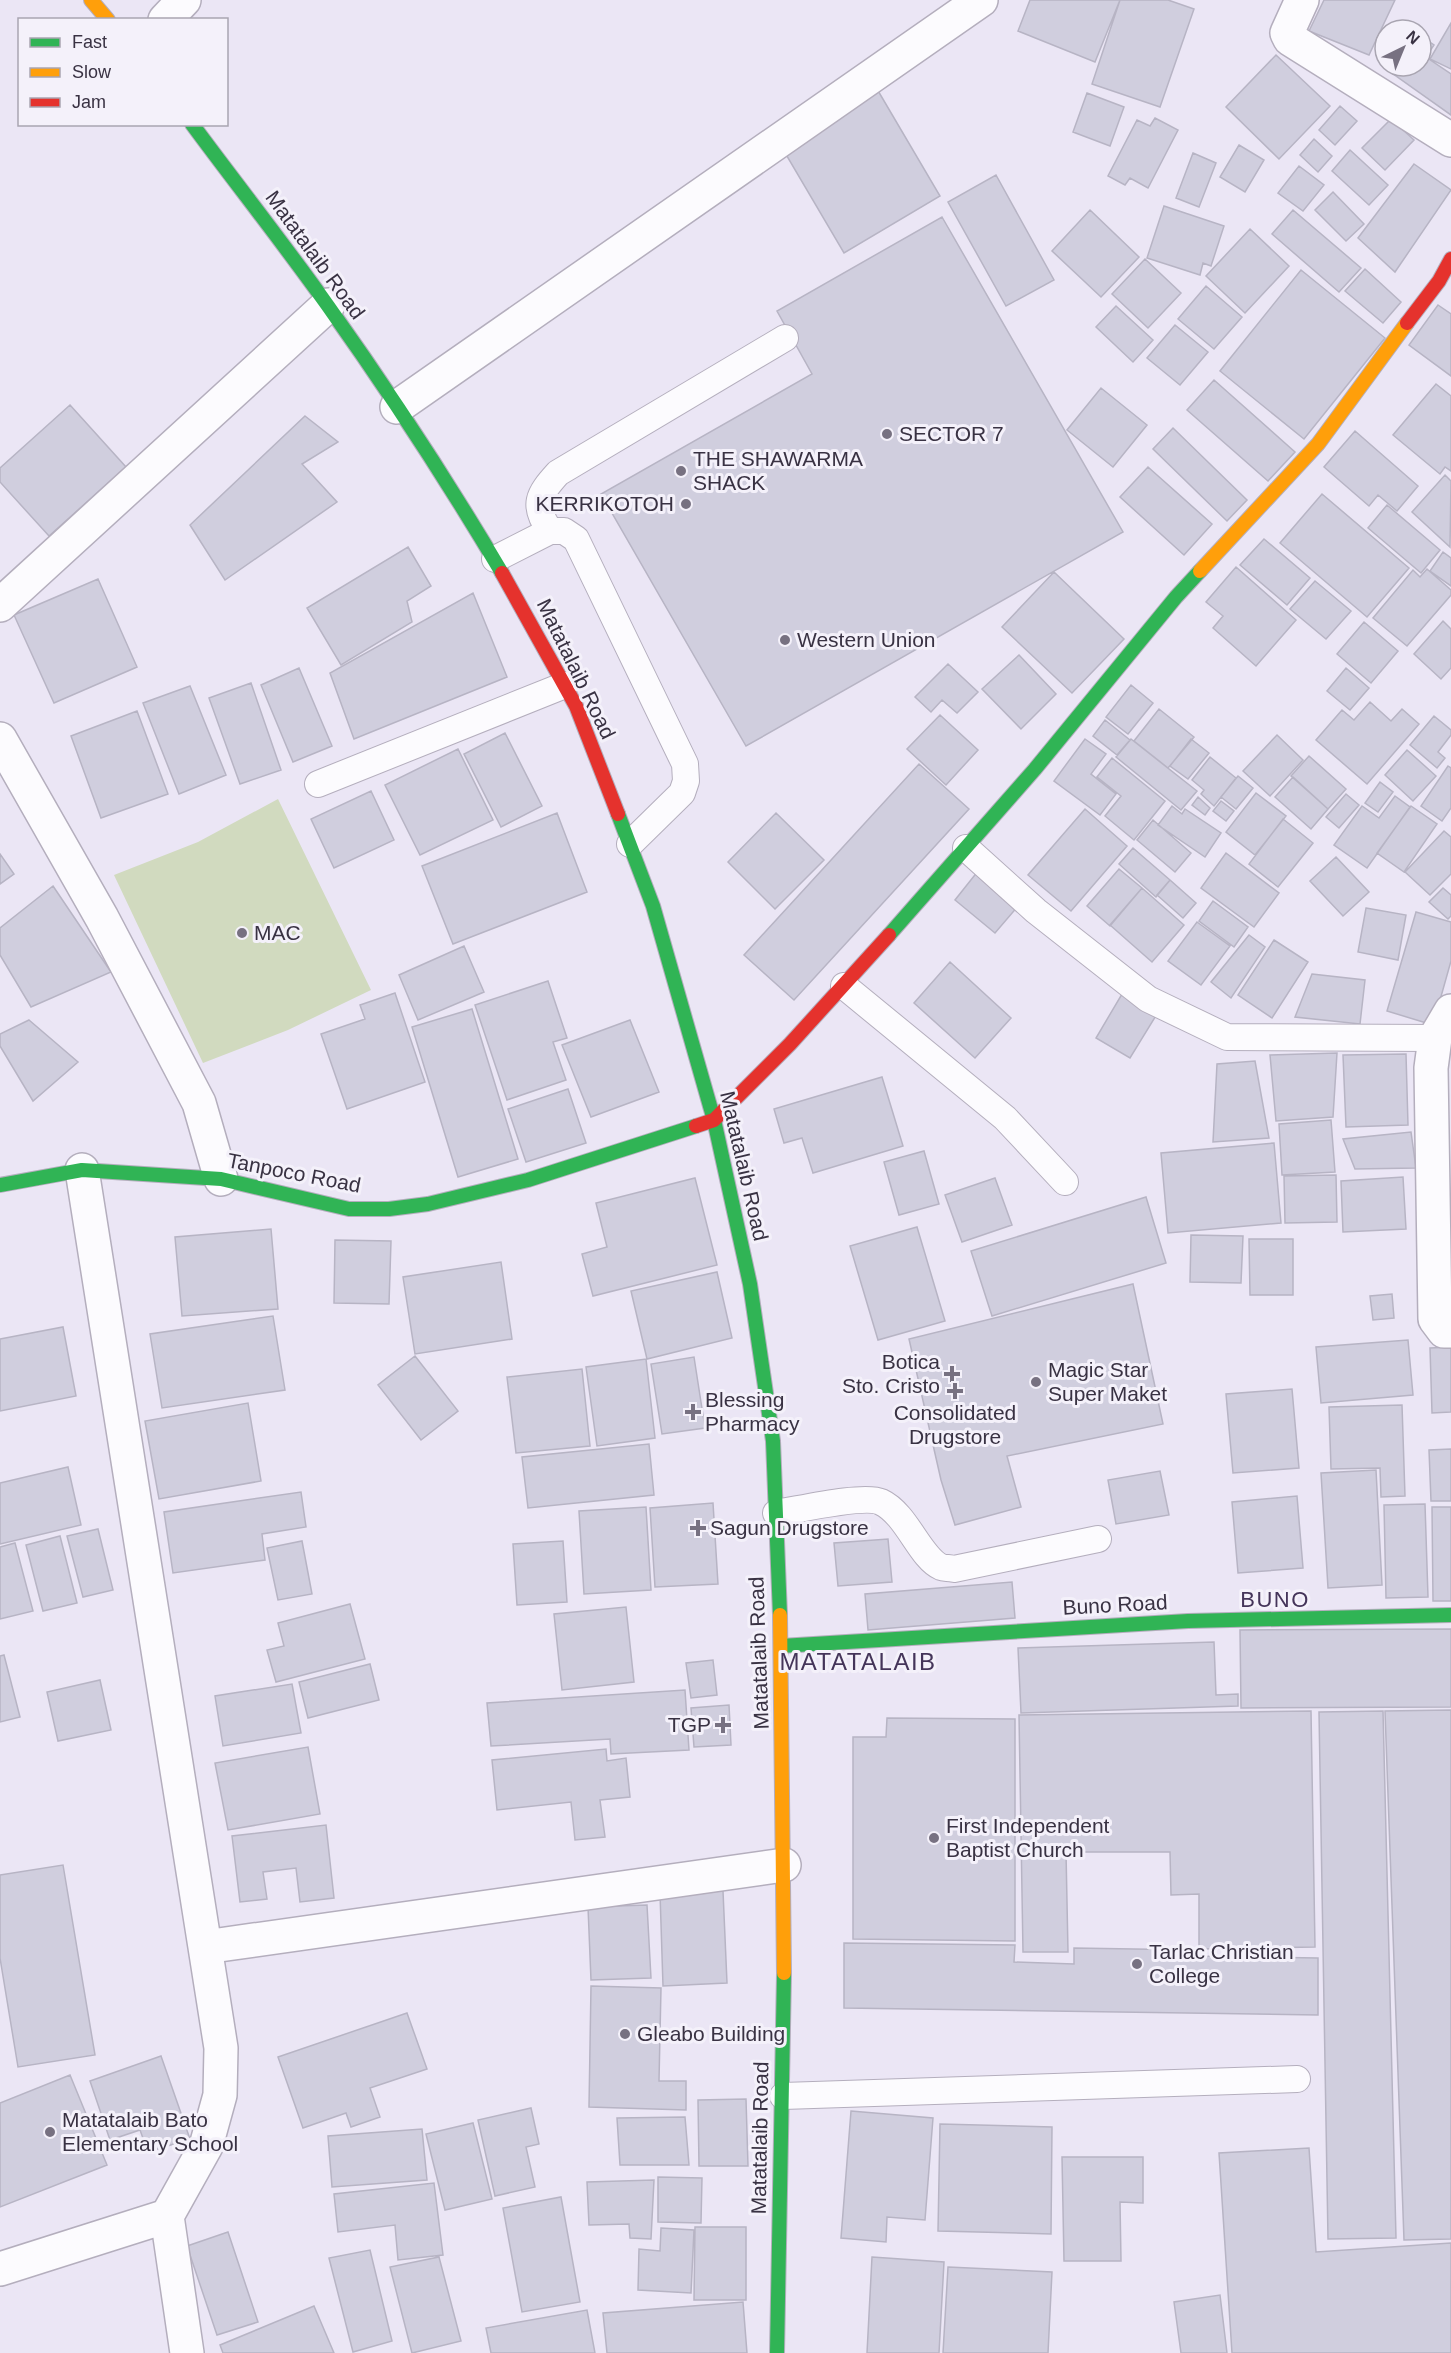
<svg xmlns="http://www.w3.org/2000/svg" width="1451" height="2353" font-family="Helvetica,sans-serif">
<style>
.green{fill:#d1dabf}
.building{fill:#d0cede;stroke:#b7b4c4;stroke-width:1.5}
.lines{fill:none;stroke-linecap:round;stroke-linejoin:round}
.lane-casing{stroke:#b4aebd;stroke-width:28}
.street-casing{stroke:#b4aebd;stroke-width:36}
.fast-casing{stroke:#b4aebd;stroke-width:16}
.slow-casing{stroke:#b4aebd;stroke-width:16}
.jam-casing{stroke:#b4aebd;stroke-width:16}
.lane{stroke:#fcfbfe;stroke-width:26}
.street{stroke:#fcfbfe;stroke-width:33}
.fast{stroke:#30b455;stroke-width:14}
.slow{stroke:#ff9f0a;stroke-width:14}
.jam{stroke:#e5322d;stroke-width:14}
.poi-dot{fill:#777181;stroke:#f4f1fa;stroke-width:2}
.labels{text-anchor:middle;stroke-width:6;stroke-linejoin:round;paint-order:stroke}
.street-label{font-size:21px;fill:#393243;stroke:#f4f1fa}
.poi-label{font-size:21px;fill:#393243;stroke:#f4f1fa;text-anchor:start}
.neighbourhood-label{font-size:22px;letter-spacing:1.5px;fill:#45355a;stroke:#f4f1fa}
.quarter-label{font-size:24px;letter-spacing:1.5px;fill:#45355a;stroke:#f4f1fa}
</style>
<rect width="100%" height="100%" fill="#ebe6f5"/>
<!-- green -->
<path class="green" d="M278,799L371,990L288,1030L203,1063L114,875L198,842Z"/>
<!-- building -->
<path class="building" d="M1030,0H1120L1095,62L1018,31Z
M1120,0H1168L1194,9L1160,107L1092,84Z
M1324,0H1395L1369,55L1309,31Z
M1451,23V69L1430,59Z
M1421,36L1434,45L1426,57L1451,74V115L1389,71L1392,66H1421Z
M1276,55L1330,106L1279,159L1226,107Z
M877,89L940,196L844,253L781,146Z
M1087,93L1124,107L1110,146L1073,132Z
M1340,106L1357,121L1335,145L1319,130Z
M1155,118L1178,130L1148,188L1130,178L1125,185L1108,176L1137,120L1150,126Z
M1391,119L1414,140L1385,170L1362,148Z
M1314,139L1332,156L1318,172L1300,155Z
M1239,145L1264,160L1245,192L1220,177Z
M1350,150L1388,185L1369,205L1332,171Z
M1193,153L1216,163L1199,207L1176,198Z
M1414,164L1451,190L1395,272L1358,238Z
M1299,166L1324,185L1303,211L1278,193Z
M996,175L1054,280L1006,306L948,202Z
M1333,192L1364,224L1346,241L1315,210Z
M1164,206L1224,226L1211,266L1203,263L1200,275L1147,258Z
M1090,210L1139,257L1101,297L1052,251Z
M1293,210L1361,268L1339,292L1272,234Z
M942,217L1123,532L746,746L601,494L812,374L777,311Z
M1250,229L1289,266L1245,313L1206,276Z
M1145,259L1181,293L1148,328L1112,294Z
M1365,269L1401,302L1383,323L1345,291Z
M1301,270L1385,338L1304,439L1220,371Z
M1206,286L1242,317L1214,349L1178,319Z
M1438,305L1451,314V376L1409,345Z
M1116,306L1153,340L1133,362L1096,327Z
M1175,325L1208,352L1180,385L1147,358Z
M1214,380L1295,452L1268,481L1187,410Z
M1436,384L1451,396V471L1445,467L1440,474L1393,435Z
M1101,388L1147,425L1113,467L1067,430Z
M70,405L126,467L49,536L0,482V468Z
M305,416L338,442L302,464L337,502L225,580L190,525Z
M1173,428L1247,500L1227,521L1153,449Z
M1355,431L1418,486L1397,511L1378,495L1369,506L1324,467Z
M1148,467L1212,524L1184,555L1120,497Z
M1445,475L1451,481L1450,547L1412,512Z
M1322,494L1409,568L1367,617L1280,543Z
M1387,505L1440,550L1421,573L1368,528Z
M1264,539L1310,578L1287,605L1240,565Z
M408,547L431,586L407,601L412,622L341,665L307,608Z
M1443,552L1451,558V586L1430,571Z
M1236,567L1296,620L1256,666L1213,628L1223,616L1206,602Z
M1427,569L1451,590V595L1407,646L1373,618L1413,570L1420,577Z
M1054,572L1124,639L1072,693L1002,627Z
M98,579L137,667L54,703L14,615Z
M1315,581L1351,611L1326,639L1290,609Z
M473,593L507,677L354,739L330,673Z
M1443,621L1451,629V668L1441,679L1414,654Z
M1364,622L1398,651L1371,683L1337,654Z
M1019,655L1056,694L1021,729L982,689Z
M948,664L978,692L957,713L942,700L931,712L915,697Z
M299,668L332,746L293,762L261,685Z
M1346,668L1369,688L1350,710L1327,691Z
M251,683L281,770L240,784L209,698Z
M1131,685L1153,703L1128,734L1106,717Z
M190,686L226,775L179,794L143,703Z
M1370,702L1391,721L1402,709L1419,724L1367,784L1316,740L1342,710L1354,720Z
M1159,709L1194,737L1168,768L1134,741Z
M137,711L168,794L101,818L71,736Z
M940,715L978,750L946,785L907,749Z
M1434,716L1451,730V735L1438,752L1445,758L1437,768L1410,745Z
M1105,720L1130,740L1117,755L1093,736Z
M505,733L542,806L501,827L464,754Z
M1277,735L1303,760L1270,796L1243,771Z
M1085,739L1106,754L1091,774L1116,794L1100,815L1054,781Z
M1131,739L1197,791L1181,810L1116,757Z
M1191,739L1209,753L1188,779L1170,766Z
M458,749L493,820L420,855L385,785Z
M1407,750L1436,776L1413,801L1385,775Z
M1309,756L1346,789L1328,809L1291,776Z
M1210,757L1236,778L1214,806L1201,794L1204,790L1192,780Z
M1112,758L1165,801L1134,840L1105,816L1121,796L1097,777Z
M919,764L969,809L794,1000L744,955Z
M1448,766L1451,768V808L1442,821L1421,806Z
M1238,776L1253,788L1236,809L1221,797Z
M1293,777L1328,809L1311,829L1275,797Z
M1380,782L1393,792L1378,812L1365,803Z
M371,791L394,840L334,868L311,819Z
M1256,793L1286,816L1255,855L1226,832Z
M1346,794L1359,805L1339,828L1326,817Z
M1395,796L1410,807L1367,868L1334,845L1362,806L1379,818Z
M1198,797L1210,808L1205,815L1192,805Z
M1221,801L1234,811L1226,821L1213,811Z
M1172,806L1182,814L1185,809L1221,833L1205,857L1158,825Z
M1411,806L1437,824L1404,872L1377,853Z
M1085,809L1127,846L1071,911L1028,875Z
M557,813L587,892L453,944L422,866Z
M776,813L824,860L775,909L728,862Z
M1283,819L1313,843L1278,887L1249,864Z
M1153,820L1191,853L1175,872L1137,840Z
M1444,831L1451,837V874L1430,895L1405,872Z
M1133,848L1170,880L1156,897L1119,864Z
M1226,853L1279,893L1254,927L1201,888Z
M0,854L14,874L0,884Z
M1336,857L1369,892L1343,916L1310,881Z
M1119,869L1142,888L1110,926L1087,906Z
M978,871L1019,905L995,933L955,900Z
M1170,880L1196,903L1183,918L1157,895Z
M53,886L111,972L31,1007L0,955V928Z
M1142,888L1184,925L1152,962L1110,925Z
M1443,888L1451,895V916L1448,919L1429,902Z
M1213,901L1248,927L1234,947L1199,921Z
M1366,908L1406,915L1398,960L1358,952Z
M1416,912L1451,922V961L1433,1025L1387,1011Z
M1197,922L1230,946L1201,985L1168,961Z
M1249,935L1265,947L1231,998L1211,982Z
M1274,940L1308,962L1272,1018L1238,995Z
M464,946L484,992L418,1020L399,975Z
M950,962L1011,1018L975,1058L914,1003Z
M1312,974L1365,980L1360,1024L1295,1017Z
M548,981L567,1038L553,1042L566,1080L507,1100L475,1005Z
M395,993L425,1082L347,1109L321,1034L365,1019L360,1005Z
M1122,994L1157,1014L1130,1058L1096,1038Z
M472,1009L518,1159L458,1177L412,1027Z
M29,1020L78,1062L33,1101L0,1046V1034Z
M630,1020L659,1092L591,1117L562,1045Z
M1337,1053L1333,1117L1276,1121L1270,1055Z
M1406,1054L1408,1125L1346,1127L1343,1055Z
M1255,1061L1269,1138L1213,1142L1217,1064Z
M882,1077L903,1146L813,1173L802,1138L784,1143L774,1109Z
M568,1089L586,1143L526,1162L508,1109Z
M1331,1120L1335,1172L1282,1175L1279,1124Z
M1411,1132L1416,1168L1355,1169L1343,1139Z
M1274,1143L1281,1223L1168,1233L1161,1153Z
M924,1151L939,1204L899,1215L884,1162Z
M1336,1175L1337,1222L1285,1223L1284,1176Z
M1403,1177L1406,1229L1343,1232L1341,1181Z
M695,1178L717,1265L593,1296L582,1254L607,1247L596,1203Z
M995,1178L1012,1225L962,1242L945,1195Z
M1146,1197L1166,1263L992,1316L971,1251Z
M917,1227L945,1321L878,1340L850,1246Z
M271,1229L278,1309L182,1316L175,1237Z
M1191,1235L1243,1236L1241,1283L1190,1282Z
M1249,1239H1293V1295H1250Z
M335,1240L391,1241L389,1304L334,1303Z
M501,1262L512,1339L415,1354L403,1277Z
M717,1272L732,1338L647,1359L631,1291Z
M1133,1284L1163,1424L1007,1456L1021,1507L955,1525L941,1480L909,1339Z
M1392,1294L1394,1318L1373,1320L1370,1296Z
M273,1316L285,1390L162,1408L150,1334Z
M63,1327L76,1396L0,1411V1339Z
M1408,1340L1413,1395L1321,1403L1316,1347Z
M1451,1347V1412L1432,1413L1430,1348Z
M415,1356L458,1411L421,1440L378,1385Z
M694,1357L705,1428L662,1434L651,1364Z
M646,1359L655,1438L597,1446L586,1367Z
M582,1369L590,1446L516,1453L507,1377Z
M1292,1389L1299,1468L1233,1473L1226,1394Z
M248,1403L261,1481L159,1499L145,1421Z
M1402,1405L1405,1496L1381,1497L1380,1468L1331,1469L1329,1407Z
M649,1444L654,1495L528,1508L522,1457Z
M1451,1449V1501H1431L1429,1450Z
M68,1467L81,1525L0,1544V1483Z
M1376,1470L1382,1585L1328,1588L1321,1473Z
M1160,1471L1169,1515L1116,1524L1108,1480Z
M301,1492L306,1527L262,1534L265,1560L173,1573L164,1512Z
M1297,1496L1303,1568L1238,1573L1232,1502Z
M713,1503L718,1584L655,1587L650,1508Z
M1425,1504L1428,1597L1386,1598L1384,1505Z
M646,1507L651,1590L584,1594L579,1511Z
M1432,1507H1451V1601H1433Z
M98,1529L113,1590L83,1597L67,1536Z
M60,1536L77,1603L43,1611L26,1545Z
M888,1539L892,1582L838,1586L834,1543Z
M302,1541L312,1594L278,1600L267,1548Z
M563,1541L567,1602L517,1605L513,1544Z
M15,1543L33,1611L0,1619V1547Z
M1012,1582L1015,1618L868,1630L865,1594Z
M350,1604L365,1659L276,1682L267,1650L284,1646L278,1623Z
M626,1607L634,1682L562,1690L554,1614Z
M1451,1629V1707L1241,1708L1240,1630Z
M1214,1642L1216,1695L1238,1694V1706L1021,1713L1018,1648Z
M4,1655L20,1717L0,1722V1656Z
M713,1660L717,1695L691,1698L686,1663Z
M370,1664L379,1700L308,1718L299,1682Z
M100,1680L111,1730L58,1741L47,1692Z
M292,1684L301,1733L223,1746L215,1696Z
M685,1690L689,1750L611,1754L610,1739L491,1746L487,1703Z
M729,1705L731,1745L694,1747L691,1708Z
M1451,1710V2239L1404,2240L1385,1711Z
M1311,1711L1315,1947L1199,1949V1894L1171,1895L1170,1852H1066L1068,1952H1023L1019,1715Z
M1383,1711L1396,2238L1328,2239L1319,1712Z
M887,1718L1015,1719V1941L853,1939V1737H886Z
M308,1747L320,1814L228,1830L215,1763Z
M606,1749L607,1761L626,1758L630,1797L600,1800L605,1837L575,1840L571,1802L497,1810L492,1760Z
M326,1825L334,1898L300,1902L296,1868L263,1872L267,1899L240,1902L232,1836Z
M63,1865L95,2055L18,2067L0,1958V1875Z
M723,1891L727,1983L663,1986L660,1893Z
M647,1905L651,1978L591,1980L588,1907Z
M844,1943L1015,1945L1014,1962L1074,1964V1948L1195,1950V1956L1318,1958V2015L844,2008Z
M591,1986L661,1988L659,2081H686V2110L589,2107Z
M407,2013L427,2069L370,2088L380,2117L351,2127L346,2113L303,2128L278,2057Z
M161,2056L190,2139L148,2152L140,2130L110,2140L90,2081Z
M70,2075L107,2165L0,2207V2103Z
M746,2099L748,2166H699L698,2100Z
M531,2108L539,2144L526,2147L535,2187L495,2196L478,2120Z
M851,2111L933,2118L925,2220L887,2217L886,2242L841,2238Z
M685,2117L689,2165H620L617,2118Z
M473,2123L492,2199L445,2210L426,2134Z
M940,2124L1052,2127L1051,2234L938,2231Z
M422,2129L427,2180L332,2187L328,2136Z
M1309,2148L1316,2252L1451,2243V2353H1232L1219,2153Z
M1062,2157H1143V2203L1120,2202L1121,2261H1064Z
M658,2177L702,2178L701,2223L658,2222Z
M654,2180L651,2239L630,2238L629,2224L589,2225L587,2182Z
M434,2183L443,2255L398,2260L395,2225L338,2232L334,2194Z
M561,2197L580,2302L522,2312L503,2208Z
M695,2227H746V2300H694Z
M661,2228L694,2230L691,2293L638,2290L639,2249L660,2251Z
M228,2232L258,2322L217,2335L187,2246Z
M370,2250L392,2341L353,2352L329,2258Z
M439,2257L461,2341L412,2353L390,2267Z
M872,2257L944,2262L939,2353H867Z
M948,2267L1052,2272L1048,2353H943Z
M1220,2295L1227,2353H1181L1174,2302Z
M743,2302L747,2353H607L603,2313Z
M314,2306L334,2353H223L220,2345Z
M587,2310L595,2353H491L486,2328Z"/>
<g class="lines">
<defs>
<path id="lane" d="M550,531C532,505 538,495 558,473L785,338
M495,559L550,531H564L576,539L685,764L686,781L682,793L630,844
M318,784L565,685
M966,848L1036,911L1148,999L1227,1037L1435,1038
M844,986L1005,1118L1065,1182
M776,1513C797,1510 864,1494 881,1502C907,1514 920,1558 941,1567C944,1568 950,1568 954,1569L1098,1539
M783,2096L1297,2079"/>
<path id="street" d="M1302,0L1287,33L1290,39L1451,140
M165,20L184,0
M397,407L981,0
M0,605L328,305
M0,739L102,918L199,1103L221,1179
M1451,1011L1435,1038L1431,1068L1435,1319L1444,1331H1451
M82,1170L221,2048L220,2095L206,2146L167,2216
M205,1947L784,1865
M167,2216L187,2353
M0,2269L167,2216"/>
<path id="fast" d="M192,124C237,185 284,244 328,306C390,393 448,482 502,573
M618,814L653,906L714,1120L750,1284L773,1441L780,1615
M889,935L1035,769L1176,597L1200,571
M0,1185L82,1170L221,1179L349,1209H389L428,1204L528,1180L696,1126
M781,1646L1188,1621L1451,1615
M777,2353L784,1973"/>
<path id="slow" d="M91,0L108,20
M1200,571L1318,444L1407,323
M780,1615L784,1973"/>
<path id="jam" d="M1407,323L1439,281L1451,259
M502,573L576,706L618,814
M696,1126L714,1120L790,1044L889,935"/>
</defs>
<!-- lane casing -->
<use href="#lane" class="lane-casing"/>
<!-- street casing -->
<use href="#street" class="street-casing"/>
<!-- fast casing -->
<use href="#fast" class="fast-casing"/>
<!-- slow casing -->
<use href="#slow" class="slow-casing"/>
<!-- jam casing -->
<use href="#jam" class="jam-casing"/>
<!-- lane -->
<use href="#lane" class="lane"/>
<!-- street -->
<use href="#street" class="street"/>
<!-- fast -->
<use href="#fast" class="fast"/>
<!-- slow -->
<use href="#slow" class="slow"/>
<!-- jam -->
<use href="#jam" class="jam"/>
</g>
<!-- markers -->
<g class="poi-dot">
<circle cx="887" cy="434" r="6"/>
<circle cx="681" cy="471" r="6"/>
<circle cx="686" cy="504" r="6"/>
<circle cx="785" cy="640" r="6"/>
<circle cx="242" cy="933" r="6"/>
<path d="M949 1365h6v6h6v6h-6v6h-6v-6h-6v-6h6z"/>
<circle cx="1036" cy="1382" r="6"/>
<path d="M952 1382h6v6h6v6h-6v6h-6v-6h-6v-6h6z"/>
<path d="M690 1403h6v6h6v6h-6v6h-6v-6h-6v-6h6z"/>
<path d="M695 1519h6v6h6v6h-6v6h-6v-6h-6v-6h6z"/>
<path d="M720 1716h6v6h6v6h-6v6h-6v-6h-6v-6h6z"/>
<circle cx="934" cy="1838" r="6"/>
<circle cx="1137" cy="1964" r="6"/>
<circle cx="625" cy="2034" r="6"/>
<circle cx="50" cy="2132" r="6"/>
</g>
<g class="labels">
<!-- street labels -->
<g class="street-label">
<text transform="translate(315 255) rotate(54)" y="7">Matatalaib Road</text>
<text transform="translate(576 669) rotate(64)" y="7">Matatalaib Road</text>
<text transform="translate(744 1166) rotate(77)" y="7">Matatalaib Road</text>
<text transform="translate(294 1173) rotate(11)" y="7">Tanpoco Road</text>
<text transform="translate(1115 1605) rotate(-3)" y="7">Buno Road</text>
<text transform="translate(759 1653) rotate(-92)" y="7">Matatalaib Road</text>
<text transform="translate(760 2138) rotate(-89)" y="7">Matatalaib Road</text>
</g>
<!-- poi labels -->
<g class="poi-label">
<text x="899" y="441">SECTOR 7</text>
<text x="693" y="466">THE SHAWARMA<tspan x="693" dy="24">SHACK</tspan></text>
<text x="674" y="511" text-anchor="end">KERRIKOTOH</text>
<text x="797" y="647">Western Union</text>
<text x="254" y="940">MAC</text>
<text x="940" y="1369" text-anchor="end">Botica<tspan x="940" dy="24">Sto. Cristo</tspan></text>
<text x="1048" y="1377">Magic Star<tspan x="1048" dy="24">Super Maket</tspan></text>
<text x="705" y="1407">Blessing<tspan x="705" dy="24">Pharmacy</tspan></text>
<text x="955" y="1420" text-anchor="middle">Consolidated<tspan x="955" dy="24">Drugstore</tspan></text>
<text x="710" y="1535">Sagun Drugstore</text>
<text x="711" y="1732" text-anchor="end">TGP</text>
<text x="946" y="1833">First Independent<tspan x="946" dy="24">Baptist Church</tspan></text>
<text x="1149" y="1959">Tarlac Christian<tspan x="1149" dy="24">College</tspan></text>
<text x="637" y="2041">Gleabo Building</text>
<text x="62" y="2127">Matatalaib Bato<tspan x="62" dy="24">Elementary School</tspan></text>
</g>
<!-- neighbourhood labels -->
<g class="neighbourhood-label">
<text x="1275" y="1607">BUNO</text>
</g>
<!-- quarter labels -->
<g class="quarter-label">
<text x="858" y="1670">MATATALAIB</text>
</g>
</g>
<!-- legend -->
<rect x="18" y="18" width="210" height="108" fill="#f4f1fa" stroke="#a9a5b1" stroke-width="1.5"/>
<rect x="30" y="38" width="30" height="9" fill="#30b455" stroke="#a9a5b1" stroke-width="1.5"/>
<text x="72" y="48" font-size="18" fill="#393243">Fast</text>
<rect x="30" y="68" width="30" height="9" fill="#ff9f0a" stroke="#a9a5b1" stroke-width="1.5"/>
<text x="72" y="78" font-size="18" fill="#393243">Slow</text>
<rect x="30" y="98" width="30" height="9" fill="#e5322d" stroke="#a9a5b1" stroke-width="1.5"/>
<text x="72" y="108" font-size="18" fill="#393243">Jam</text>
<!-- north arrow -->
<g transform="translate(1403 48) rotate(43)"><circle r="28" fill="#f4f1fa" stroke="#a9a5b1" stroke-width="1.5"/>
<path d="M0-4.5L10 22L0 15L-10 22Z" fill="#777181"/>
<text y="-9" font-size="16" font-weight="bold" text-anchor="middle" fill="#393243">N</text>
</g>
</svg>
